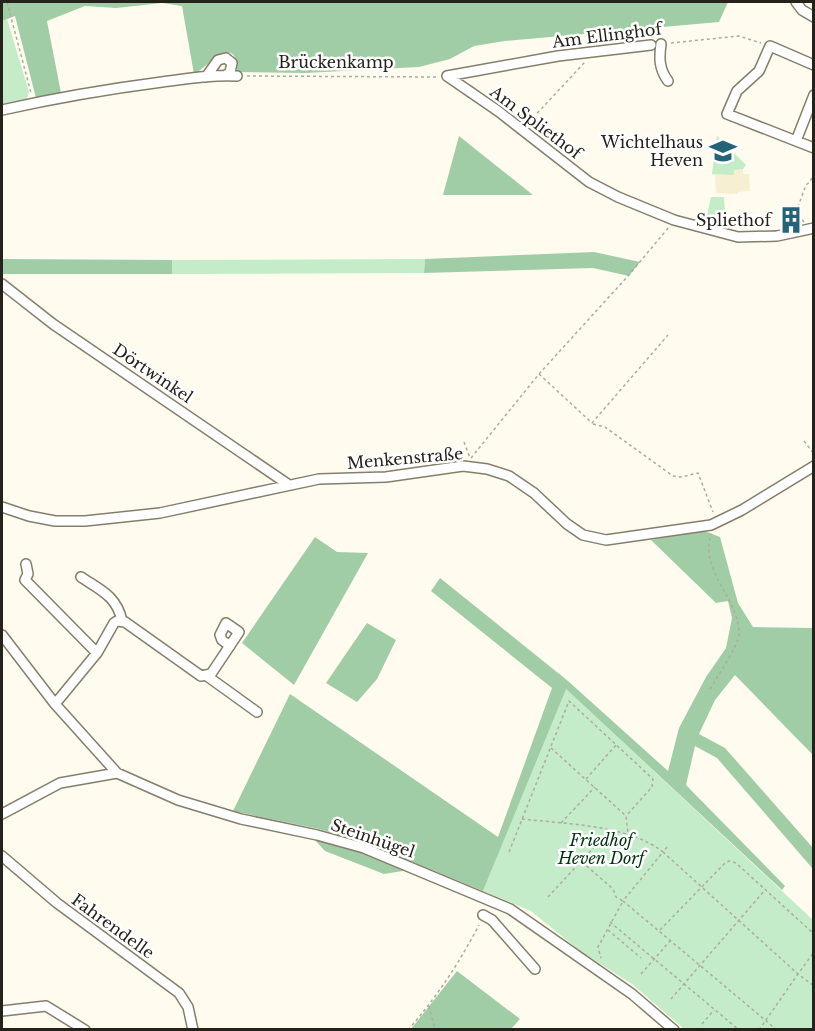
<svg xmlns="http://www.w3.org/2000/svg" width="815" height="1031" font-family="'Libre Baskerville',serif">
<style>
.built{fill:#f7efd2}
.green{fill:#c4ecc8}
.forest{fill:#a1cda6}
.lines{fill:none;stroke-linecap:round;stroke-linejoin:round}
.minor-casing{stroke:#847e6b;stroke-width:12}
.path{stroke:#adaa9f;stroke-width:1.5;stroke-dasharray:3 3;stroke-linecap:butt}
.minor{stroke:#fff;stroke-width:9}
.labels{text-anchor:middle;stroke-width:5;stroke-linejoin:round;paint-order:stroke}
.street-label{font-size:16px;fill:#24221a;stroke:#fff}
.poi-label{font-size:16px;fill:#24221a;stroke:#fff;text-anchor:end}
.park-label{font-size:16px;font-style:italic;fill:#013410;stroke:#fff}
</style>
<rect width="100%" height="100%" fill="#fffbee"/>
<!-- built -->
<path class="built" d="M717,136L746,165L743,169V174H749L750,191L738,192L737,194L716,193L715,176L712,174Z"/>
<!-- green -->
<path class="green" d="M7,19L29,92L26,101L2,106V21Z
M717,136L746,165L743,169L734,170V175L712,174Z
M711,197H724L726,228L705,224Z
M425,259L424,273L172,274V260Z
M565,688L813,920V1029H684L632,984L580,951L531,911L483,891Z"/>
<!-- forest -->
<path class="forest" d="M2,2H728L719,22L505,41L474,46L450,59L419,67L305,73L237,72C237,31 209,66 194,74L182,6L162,3L116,8L85,6L47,21L61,93L36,98L15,16L2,21Z
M459,136L533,195H443Z
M594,252L640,262L629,276L593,268L424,273L425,259Z
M2,259L172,260V274H2Z
M702,530L720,537L738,603L753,627L813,628V755L735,675L715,700L699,734L725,748L813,848V869L717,758L695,746L686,785L785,886L782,890L566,689L483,891L366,843L319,829L233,811L290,694L498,837L552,688L431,591L440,578L568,681L668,771L679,728L706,677L726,648L732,618L728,601L716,603L651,540Z
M315,537L337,552L368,553L294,685L242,643Z
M367,623L396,640L377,679L357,702L326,683Z
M313,838L366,854L409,870L384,874L325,851Z
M457,971L520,1019L511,1029H411Z"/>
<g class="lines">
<defs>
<path id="minor" d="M796,2L802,10L814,17
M661,44C659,58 659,69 668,81
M814,65L770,46L759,71L737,91L727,114L814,148
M447,76L498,111L589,182L618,197L674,220L738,237L777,236L814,228
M447,76L558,56L651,45
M206,77L218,60L226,58L232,63L230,72L226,75
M2,110C55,98 108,89 162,82C187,79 212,74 237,76
M796,141L814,95
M2,284L53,324L289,485
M2,507L29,516L55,521H85L160,513L319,479L386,477L463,466L487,469L509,476L534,493L567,524L583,535L606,540L711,525L742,510L814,466
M26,564L28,574L25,580L97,653
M81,577C100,590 117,596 122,621
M2,635L55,704L117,773L178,800L241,819L317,835L364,848L510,909L632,994L674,1030
M207,676L257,712
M55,704L97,653L114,623L117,621L125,622L201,676L211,674L239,632L226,623L220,635L222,640L230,646
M2,814L60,783L117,773
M2,856L57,903L179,993L188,1007L193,1030
M483,915L492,920L535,969
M2,1011L46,1006L85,1030"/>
</defs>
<!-- minor casing -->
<use href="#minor" class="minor-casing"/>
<!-- path -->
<path class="path" d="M7,2L31,93
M671,43L739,36L761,43
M247,76L437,77
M529,122L585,62
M804,222L796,212L806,185L810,182L814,172
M539,374L592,423L668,335
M593,424L605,427L673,476L681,477L698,473L713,512
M804,441L814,454
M464,442L470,458
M471,458L539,374L628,276L669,227
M710,689C716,679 739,644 739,635C740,598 699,573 711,534
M551,748L626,816L628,833
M586,779L616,745
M522,819C566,824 629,825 663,852L668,846
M561,823L595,787
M509,852L569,701L653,779L652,787L626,816
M582,862L613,889L616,897L623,901L598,947L601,958
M548,897L608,832
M610,922L739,1030
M608,930L641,958
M660,930L725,863L729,861L736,863L814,934
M641,974L670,941
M671,999L765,890
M429,1006L435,1030
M702,1024L714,1010
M408,1030C437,997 459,963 479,925
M759,1030L798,974L814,986
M777,1030L623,901L663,852L798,974L814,952"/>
<!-- minor -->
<use href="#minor" class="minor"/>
</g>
<!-- icons -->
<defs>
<symbol id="school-bare" viewBox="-9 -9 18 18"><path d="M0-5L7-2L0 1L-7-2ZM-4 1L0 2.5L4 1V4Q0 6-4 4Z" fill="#256379" stroke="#fff" stroke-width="2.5" paint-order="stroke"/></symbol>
<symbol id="building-bare" viewBox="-9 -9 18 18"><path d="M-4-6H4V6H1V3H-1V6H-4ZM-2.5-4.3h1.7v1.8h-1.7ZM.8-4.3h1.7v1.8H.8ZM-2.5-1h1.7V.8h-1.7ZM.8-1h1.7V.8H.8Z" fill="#256379" stroke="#fff" stroke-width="2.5" paint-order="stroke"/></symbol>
</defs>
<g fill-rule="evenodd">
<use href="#school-bare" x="704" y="132" width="38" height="38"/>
<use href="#building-bare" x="772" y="201" width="38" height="38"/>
</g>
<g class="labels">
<!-- street labels -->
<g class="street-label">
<text transform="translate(607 35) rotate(-7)" y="6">Am Ellinghof</text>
<text x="336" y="68">Brückenkamp</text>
<text transform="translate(536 122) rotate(37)" y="6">Am Spliethof</text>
<text transform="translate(153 373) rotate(34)" y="6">Dörtwinkel</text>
<text transform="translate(405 458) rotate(-5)" y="6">Menkenstraße</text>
<text transform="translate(373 838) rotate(19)" y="6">Steinhügel</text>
<text transform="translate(113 926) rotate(36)" y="6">Fahrendelle</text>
</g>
<!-- poi labels -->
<g class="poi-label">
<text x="703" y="148">Wichtelhaus<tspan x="703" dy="18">Heven</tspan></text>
<text x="771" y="226">Spliethof</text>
</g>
<!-- park labels -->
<g class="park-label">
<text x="601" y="846">Friedhof<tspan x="601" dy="18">Heven Dorf</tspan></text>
</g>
</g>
<!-- border -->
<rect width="815" height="1031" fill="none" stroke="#24221a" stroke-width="6"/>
</svg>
